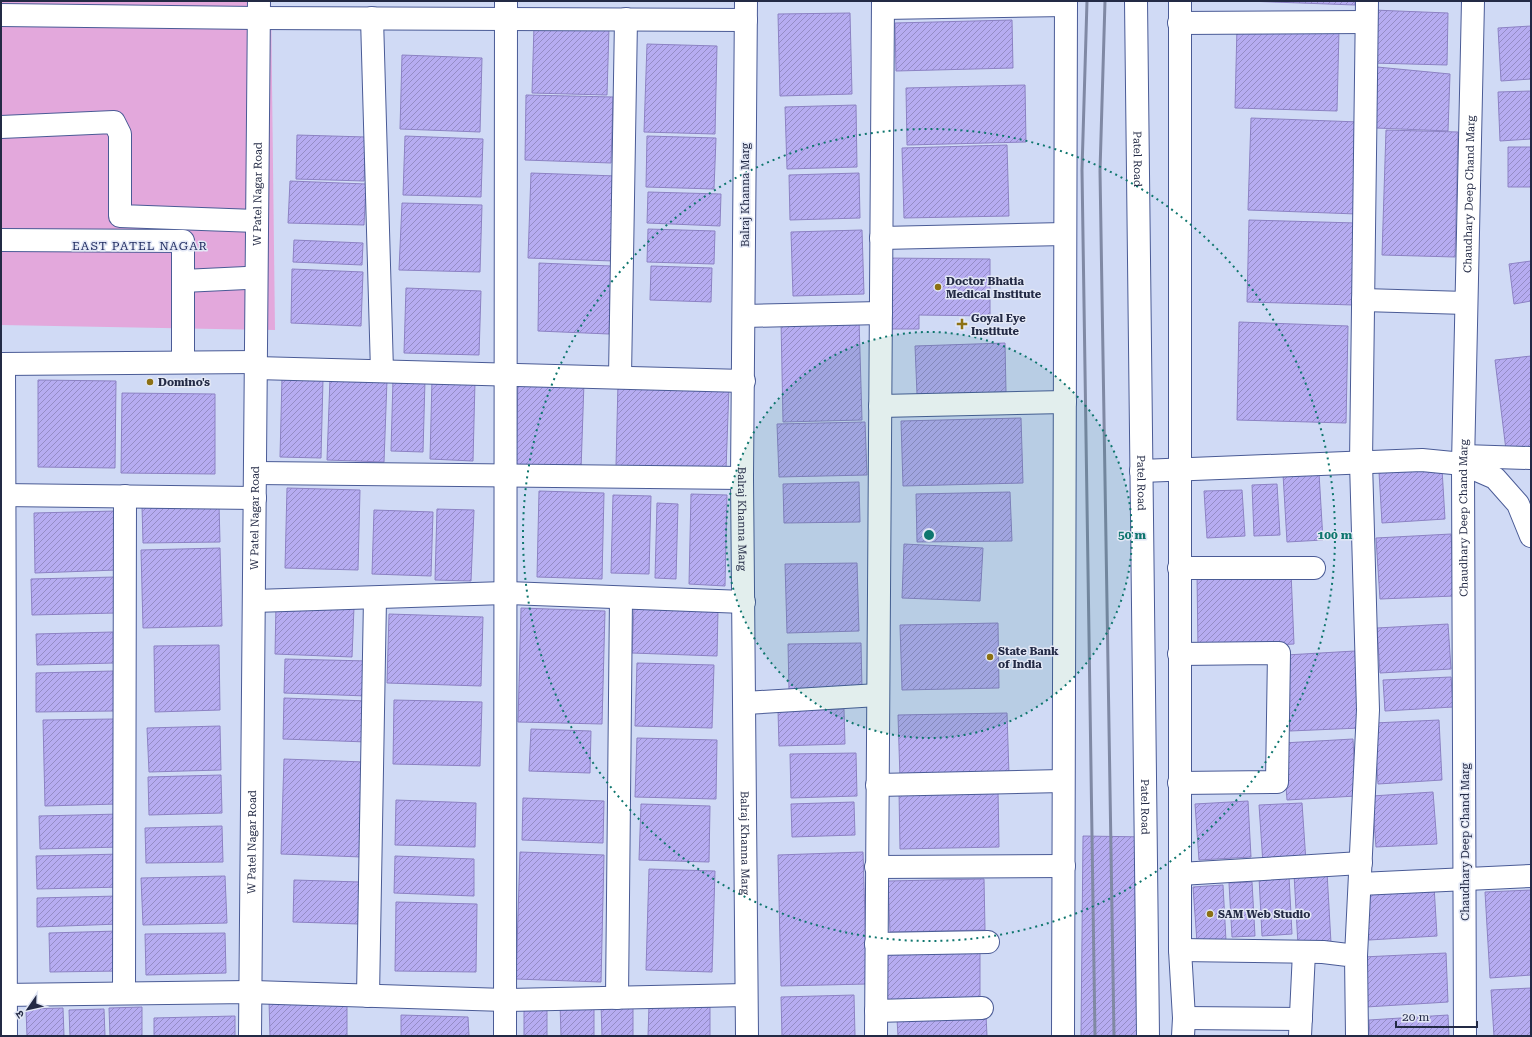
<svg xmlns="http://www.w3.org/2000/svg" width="1532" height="1037" font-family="'Roboto Serif','Noto Sans Devanagari',serif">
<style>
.park{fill:#e3a8dc}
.building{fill:url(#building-hatch);stroke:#8c82c4}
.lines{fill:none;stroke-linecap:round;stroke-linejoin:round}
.minor-casing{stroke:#4a5b96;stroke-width:24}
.major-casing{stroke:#4a5b96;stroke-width:24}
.minor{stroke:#fff;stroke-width:22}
.major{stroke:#fff;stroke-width:22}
.rail{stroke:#8089a4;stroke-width:3}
.ring{fill:none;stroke:#0f766e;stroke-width:2;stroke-dasharray:2 4}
.poi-dot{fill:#8c7013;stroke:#e2e7f5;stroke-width:1.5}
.labels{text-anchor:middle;stroke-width:3;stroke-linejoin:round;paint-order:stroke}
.street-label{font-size:11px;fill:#232a45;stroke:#e2e7f5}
.poi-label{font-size:11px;font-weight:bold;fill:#232a45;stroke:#e2e7f5;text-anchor:start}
.neighbourhood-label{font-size:12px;letter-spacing:1px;fill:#1c285e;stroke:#e2e7f5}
.centre{fill:#0f766e;stroke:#e2e7f5;stroke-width:2}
.ring-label{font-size:12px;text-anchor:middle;font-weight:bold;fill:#0f766e;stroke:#e2e7f5;stroke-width:3;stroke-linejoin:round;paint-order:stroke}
</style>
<defs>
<pattern id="building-hatch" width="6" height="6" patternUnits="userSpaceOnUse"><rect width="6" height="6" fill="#b6acf1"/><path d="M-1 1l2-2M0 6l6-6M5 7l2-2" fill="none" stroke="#948cc5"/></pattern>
</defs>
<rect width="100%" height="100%" fill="#d0daf5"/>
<!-- park -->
<path class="park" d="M1,1H271L275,330L1,325Z"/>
<!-- building -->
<path class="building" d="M1246,1H1355V5Z
M1373,10L1448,13L1447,65L1372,63Z
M850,13L852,94L780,96L778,14Z
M1012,20L1013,68L896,71L895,23Z
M534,26L609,28L607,95L532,93Z
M1237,26L1339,30L1337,111L1235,108Z
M1531,26V79L1501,81L1498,28Z
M647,44L717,46L715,134L644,132Z
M402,55L482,58L480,132L400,129Z
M1377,67L1450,74L1448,131L1376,128Z
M1025,85L1026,142L907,145L906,88Z
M1531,91V139L1500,141L1498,92Z
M526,95L613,97L611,163L525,160Z
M856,105L857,167L787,169L785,107Z
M1251,118L1359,122L1357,214L1248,210Z
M1386,130L1458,132L1455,257L1382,255Z
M297,135L366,137L364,181L296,179Z
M405,136L483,139L481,197L403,195Z
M647,136L716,138L714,189L646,187Z
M1007,145L1009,216L904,218L902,148Z
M1508,147H1531V187H1508Z
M531,173L616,176L613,261L528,258Z
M859,173L860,218L790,220L789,175Z
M290,181L366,184L364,225L288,223Z
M648,192L721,194L720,226L647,223Z
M402,203L482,205L480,272L399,270Z
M1249,220L1356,223L1354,305L1247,302Z
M648,229L715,231L714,264L647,262Z
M862,230L864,294L793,296L791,232Z
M294,240L363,243L362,265L293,262Z
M886,258L990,259V316L919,315V329H886Z
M1531,261V301L1514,304L1509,264Z
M539,263L611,266L609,334L538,331Z
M651,266L712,268L711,302L650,300Z
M292,269L363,272L361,326L291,323Z
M406,288L481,291L479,355L404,353Z
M859,319L862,420L783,422L781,321Z
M1239,322L1348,326L1346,423L1237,420Z
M1005,343L1006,392L917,394L915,346Z
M1531,356V447L1506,450L1495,360Z
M282,377L323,379L321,458L280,457Z
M330,378L387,380L384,462L327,460Z
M393,379L425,380L423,452L391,451Z
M432,379L475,381L473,461L430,459Z
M518,379L584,382L581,470L516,468Z
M38,380L116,381L115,468L38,467Z
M618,383L729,387L726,470L616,466Z
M122,393L215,394V474L121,473Z
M1021,418L1023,483L903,486L901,421Z
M865,422L867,475L779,477L777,424Z
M1442,469L1445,519L1382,523L1379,472Z
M1319,473L1323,540L1287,542L1283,474Z
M859,482L860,522L784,523L783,484Z
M1277,484L1280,535L1254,536L1252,485Z
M287,488L360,490L358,570L285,568Z
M1242,490L1245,536L1207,538L1204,491Z
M539,491L604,493L602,579L537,577Z
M1010,492L1012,541L917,542L916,494Z
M691,494L727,495L725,586L689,584Z
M613,495L651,496L649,574L611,573Z
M657,503L678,504L676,579L655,578Z
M219,504L220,542L143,543L142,506Z
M437,509L474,510L471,581L435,580Z
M374,510L433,512L431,576L372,574Z
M116,511L117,570L35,573L34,513Z
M1451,534L1454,596L1380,599L1376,538Z
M904,544L983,548L980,601L902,598Z
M220,548L222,626L143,628L141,550Z
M857,563L859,631L787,633L785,564Z
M1291,572L1294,644L1198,649L1197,573Z
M115,577L116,613L32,615L31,579Z
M276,604L354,607L352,657L275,654Z
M634,607L718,610L717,656L632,653Z
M521,608L605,611L602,724L518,722Z
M389,614L483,617L481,686L387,683Z
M998,623L999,688L902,690L900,625Z
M1448,624L1451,669L1380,673L1377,628Z
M113,632L114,663L37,665L36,634Z
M861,643L862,690L789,691L788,644Z
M219,645L220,710L155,712L154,646Z
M1355,651L1360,728L1290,731L1286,655Z
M285,659L368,661L367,696L284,693Z
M637,663L714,665L712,728L635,726Z
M113,671L114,711L36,712V673Z
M1451,677L1453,707L1385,711L1383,680Z
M284,698L368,701L367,742L283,739Z
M394,700L482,702L480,766L393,764Z
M844,709L845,744L779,746L778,710Z
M1007,713L1009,775L900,778L898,715Z
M114,719L117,804L45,806L43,720Z
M1439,720L1442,780L1378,784L1374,723Z
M220,726L221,770L149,772L147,728Z
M531,729L591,731L590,773L529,771Z
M637,738L717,740L716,799L635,797Z
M1353,739L1356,796L1287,800L1283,743Z
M856,753L857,796L791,798L790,754Z
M284,759L364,762L362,857L281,854Z
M221,775L222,813L149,815L148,777Z
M998,789L999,847L900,849L899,791Z
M1433,792L1437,844L1376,847L1372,796Z
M523,798L604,801L603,843L522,840Z
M396,800L476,803L475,847L395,845Z
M1248,801L1251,857L1199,860L1195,804Z
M854,802L855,835L792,837L791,804Z
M1302,803L1306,862L1263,864L1259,805Z
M641,804L710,806L709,862L639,860Z
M120,814L121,847L40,849L39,816Z
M222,826L223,862L146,863L145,828Z
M1083,836L1149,837L1147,1036H1081Z
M520,852L604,855L601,982L516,979Z
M863,852L867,984L781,986L778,855Z
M122,854L123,887L37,889L36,856Z
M395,856L474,859V896L394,893Z
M649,869L715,871L712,972L646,970Z
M1327,872L1331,943L1298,945L1294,874Z
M225,876L227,923L143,925L141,878Z
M1289,876L1292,934L1262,936L1259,877Z
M984,879L985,930L890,932L888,881Z
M294,880L360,882L359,924L293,922Z
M1252,882L1255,936L1232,937L1229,883Z
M1223,885L1226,941L1197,942L1193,887Z
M1434,886L1437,936L1369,940L1365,889Z
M1531,890V975L1490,978L1485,892Z
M118,896L119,924L37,927V898Z
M396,902L477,904L476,972L395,971Z
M118,931L120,971L50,972L49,933Z
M225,933L226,973L146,975L145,934Z
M882,949H980V1001L882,1000Z
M1446,953L1448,1002L1366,1007L1363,957Z
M1531,988V1036H1494L1491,990Z
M854,995L855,1036H782L781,997Z
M269,1000L347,1001V1036H270Z
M560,1003H594V1036H561Z
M524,1004L547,1005V1036H524Z
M601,1004L633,1005V1036H602Z
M649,1005L710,1007V1036H648Z
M142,1007V1036H110L109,1008Z
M63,1008L64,1036H27L26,1009Z
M104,1009L105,1036H70L69,1010Z
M401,1015L468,1017L469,1036H401Z
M986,1015L987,1036H898L897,1019Z
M1448,1015L1449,1036H1370L1369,1020Z
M235,1016V1036H154V1018Z"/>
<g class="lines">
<defs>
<g id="minor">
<path id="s1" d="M746,1L742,478L747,1036"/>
<path d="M1180,1V950L1184,1018L1183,1036"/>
<path d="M883,8L1066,5"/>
<path d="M1,15L259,18L746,20"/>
<path d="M372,18L382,371"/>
<path d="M1179,23L1366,22"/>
<path d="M1,127L114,122L120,134V216L257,221"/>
<path d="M881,238L1065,234"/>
<path d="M1,240L183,241V362"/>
<path d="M183,281L246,278"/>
<path d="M1363,300L1466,303"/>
<path d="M745,316L881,313"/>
<path d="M1,364L256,362"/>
<path d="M4,364L6,1036"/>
<path d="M256,368L744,381"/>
<path d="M620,377L626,19"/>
<path d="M880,406L1065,402"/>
<path d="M1463,456L1530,458"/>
<path d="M1141,471L1422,460L1463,464L1495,478L1518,504L1531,536"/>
<path d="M256,473L742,478"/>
<path d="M1,495L255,498"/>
<path d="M1179,568H1314"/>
<path d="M254,601L505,593L744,602"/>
<path d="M1179,654L1279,653L1277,782L1179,783"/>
<path d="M745,703L878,695"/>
<path d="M877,785L1063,781"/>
<path d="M876,867L1064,866"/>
<path d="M1180,874L1361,863"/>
<path d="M1360,884L1531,876"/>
<path d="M876,944L988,942"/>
<path d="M1180,950L1323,952L1356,956L1357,1036"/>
<path d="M1356,956L1368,710L1361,462L1367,1"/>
<path d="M124,993L125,496"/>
<path d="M1,995L250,992L505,1000L746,995"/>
<path d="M368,996L375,598"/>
<path d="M617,998L621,598"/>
<path d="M876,1011L982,1008"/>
<path d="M1184,1018L1301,1019"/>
<path id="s2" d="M250,1036L259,1"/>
<path d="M505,1036L506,1"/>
<path d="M876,1036L883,1"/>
<path d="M1300,1036L1304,952"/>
<path id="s3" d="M1465,1036L1463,464L1473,1"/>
</g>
<g id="major">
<path id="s4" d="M1136,1L1148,1036"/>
<path d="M1063,1036L1066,1"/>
</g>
</defs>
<!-- minor casing -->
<use href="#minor" class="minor-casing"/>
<!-- major casing -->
<use href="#major" class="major-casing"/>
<!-- minor -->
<use href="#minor" class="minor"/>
<!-- major -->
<use href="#major" class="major"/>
<!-- rail -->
<path class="rail" d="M1087,1L1082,170L1095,1036
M1105,1L1100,171L1114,1036"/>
</g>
<!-- distance rings -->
<circle cx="929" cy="535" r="203" fill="#0f766e" fill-opacity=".12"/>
<g class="ring">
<circle cx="929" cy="535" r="203"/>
<circle cx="929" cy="535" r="406"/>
</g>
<!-- markers -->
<g class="poi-dot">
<circle cx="938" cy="287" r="4"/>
<path d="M960 318h4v4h4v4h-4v4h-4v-4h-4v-4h4z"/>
<circle cx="150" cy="382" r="4"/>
<circle cx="990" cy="657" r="4"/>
<circle cx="1210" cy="914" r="4"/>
</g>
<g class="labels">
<!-- street labels -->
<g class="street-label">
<text dy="4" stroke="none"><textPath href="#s4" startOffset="158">Patel Road</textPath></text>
<text dy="4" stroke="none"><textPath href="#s2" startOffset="842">W Patel Nagar Road</textPath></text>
<text transform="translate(745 195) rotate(-90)" y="4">Balraj Khanna Marg</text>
<text dy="4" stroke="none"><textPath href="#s3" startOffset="842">Chaudhary Deep Chand Marg</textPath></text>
<text dy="4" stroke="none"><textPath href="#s4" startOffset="482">Patel Road</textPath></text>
<text dy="4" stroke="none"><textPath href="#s1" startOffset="518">Balraj Khanna Marg</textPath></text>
<text dy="4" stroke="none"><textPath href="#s3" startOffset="518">Chaudhary Deep Chand Marg</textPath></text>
<text dy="4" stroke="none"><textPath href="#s2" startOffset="518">W Patel Nagar Road</textPath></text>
<text dy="4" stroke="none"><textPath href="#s4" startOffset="806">Patel Road</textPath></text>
<text dy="4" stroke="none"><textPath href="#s2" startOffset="194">W Patel Nagar Road</textPath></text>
<text dy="4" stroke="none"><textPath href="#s1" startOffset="842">Balraj Khanna Marg</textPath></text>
<text transform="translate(1465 842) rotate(-90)" y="4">Chaudhary Deep Chand Marg</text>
</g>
<!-- poi labels -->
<g class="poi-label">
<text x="946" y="285">Doctor Bhatia<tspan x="946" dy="13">Medical Institute</tspan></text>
<text x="971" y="322">Goyal Eye<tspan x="971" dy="13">Institute</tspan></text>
<text x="158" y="386">Domino's</text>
<text x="998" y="655">State Bank<tspan x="998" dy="13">of India</tspan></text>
<text x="1218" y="918">SAM Web Studio</text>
</g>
<!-- neighbourhood labels -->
<g class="neighbourhood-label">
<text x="140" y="250">EAST PATEL NAGAR</text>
</g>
</g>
<circle cx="929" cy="535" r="6" class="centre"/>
<g class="ring-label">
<text x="1132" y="539">50 m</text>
<text x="1335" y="539">100 m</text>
</g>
<!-- border -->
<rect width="1532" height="1037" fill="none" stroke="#232a45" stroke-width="4"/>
<!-- north arrow -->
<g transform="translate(28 1009) rotate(236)" stroke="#e2e7f5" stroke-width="3" paint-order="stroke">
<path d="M0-3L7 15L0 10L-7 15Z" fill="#232a45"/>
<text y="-6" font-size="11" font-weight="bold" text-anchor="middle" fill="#232a45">उ</text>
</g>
<!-- scale -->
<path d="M1396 1021v6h81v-6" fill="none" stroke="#232a45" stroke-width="2"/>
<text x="1402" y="1021" font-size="12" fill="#232a45" stroke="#e2e7f5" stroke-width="3" paint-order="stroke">20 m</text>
</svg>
